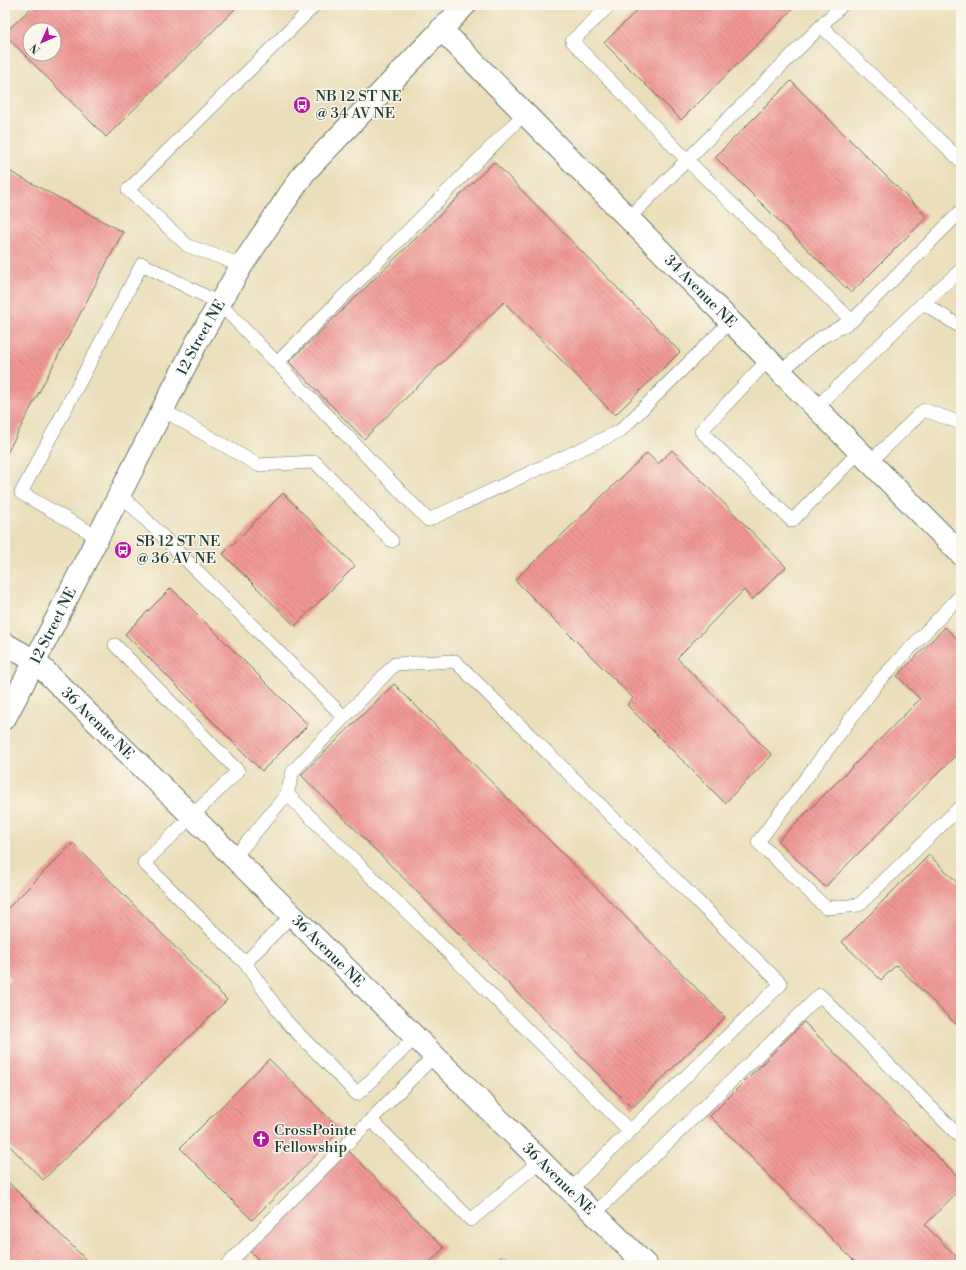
<svg xmlns="http://www.w3.org/2000/svg" width="966" height="1270" font-family="'Libre Bodoni',serif">
<style>
.building{fill:url(#building-back-hatch);fill-rule:evenodd}
.lines{fill:none;stroke-linecap:round;stroke-linejoin:round}
.lane-casing{stroke:#667563;stroke-width:14}
.street-casing{stroke:#667563;stroke-width:24}
.secondary-casing{stroke:#667563;stroke-width:24}
.lane{stroke:#fff;stroke-width:13}
.street{stroke:#fff;stroke-width:22}
.secondary{stroke:#fff;stroke-width:22}
.labels{text-anchor:middle;stroke-width:3;stroke-linejoin:round;paint-order:stroke}
.poi-label{font-size:15px;fill:#1f3d34;stroke:#fbf7ec;text-anchor:start}
.street-label{font-size:15px;fill:#1f3d34;stroke:#fbf7ec}
</style>
<defs>
<pattern id="building-back-hatch" width="6" height="6" patternUnits="userSpaceOnUse"><rect width="6" height="6" fill="#f19694"/><path d="M-1 5l2 2M0 0l6 6M5-1l2 2" fill="none" stroke="#c37c7a"/></pattern>
</defs>
<rect width="100%" height="100%" fill="#fbf7ec"/>
<filter id="ink" filterUnits="userSpaceOnUse"><feTurbulence type="fractalNoise" baseFrequency=".025" numOctaves="2"/><feDisplacementMap in="SourceGraphic" scale="8" xChannelSelector="R" yChannelSelector="G"/><feConvolveMatrix kernelMatrix="1 2 1 2 8 2 1 2 1" color-interpolation-filters="sRGB"/></filter>
<filter id="wash" filterUnits="userSpaceOnUse"><feTurbulence type="fractalNoise" baseFrequency=".012" numOctaves="4" result="noise"/><feDisplacementMap in="SourceGraphic" scale="16" xChannelSelector="R" yChannelSelector="G"/><feGaussianBlur stdDeviation="0.9" result="paint"/><feColorMatrix in="noise" values="0 0 0 0 0 0 0 0 0 0 0 0 0 0 0 0 0 1.4 0 .05"/><feComposite in="paint" operator="in"/></filter>
<g filter="url(#wash)">
<rect width="100%" height="100%" fill="#ebdeba"/>
<g id="blocks">
<!-- building -->
<path class="building" d="M34,5H239L106,137L5,35V33ZM30,30H54V54H30Z
M642,5H797L681,120L604,43Z
M791,81L927,217L851,293L715,157Z
M494,162L680,352L615,415L504,302L364,439L289,362Z
M5,169L123,232L5,457Z
M672,450L786,567L752,600L744,590L677,658L772,755L725,803L627,705L633,698L515,580L647,453L658,464Z
M283,493L355,566L295,626L223,554Z
M171,588L308,725L262,771L125,634Z
M945,627L961,643V750L825,887L778,841L920,699L897,676Z
M394,684L725,1017L632,1108L301,775Z
M73,843L227,1000L43,1180L5,1141V985L11,978L5,972V911Z
M929,855L961,886V1029L896,965L881,980L842,942Z
M804,1022L961,1180V1188L925,1225L957,1257L949,1265H858L710,1116Z
M269,1059L341,1130L252,1220L180,1148Z
M348,1150L444,1248L427,1265H264L248,1249Z
M5,1179L91,1265H5Z"/>
</g>
</g>
<g filter="url(#ink)">
<use href="#blocks" fill-opacity="0" stroke="#667563" stroke-width="1"/>
<g class="lines">
<defs>
<path id="lane" d="M610,5L572,41L687,160L852,321L822,337L780,372
M821,26L961,161
M628,219L842,5
M242,265L188,246L128,190L315,5
M923,303L961,270
M852,321L961,211
M768,360L701,431L792,521L859,452
M277,363L524,114
M816,408L923,303L961,327
M163,410L258,465L315,462L392,541
M870,462L924,410L961,423
M120,494L344,717
M98,537L21,493L142,264L219,303L428,520L620,431L730,322
M961,595L879,681L758,842L826,908L859,905L958,809H961
M115,645L238,771L144,863L245,963L292,915
M287,794L293,771L395,664L455,661L781,984L630,1131
M234,858L287,794L630,1131L570,1190
M245,963L286,1021L357,1094L416,1037
M371,1120L471,1220L540,1161
M594,1214L820,995L961,1138
M504,1263L506,1265
M227,1265L434,1056"/>
<g id="street">
<path id="s1" d="M441,29L961,554"/>
<path id="s2" d="M5,644L35,661L646,1265"/>
</g>
<g id="secondary">
<path id="s3" d="M5,718L35,661L197,342L242,265L304,173L465,5"/>
</g>
</defs>
<!-- lane casing -->
<use href="#lane" class="lane-casing"/>
<!-- street casing -->
<use href="#street" class="street-casing"/>
<!-- secondary casing -->
<use href="#secondary" class="secondary-casing"/>
<!-- lane -->
<use href="#lane" class="lane"/>
<!-- street -->
<use href="#street" class="street"/>
<!-- secondary -->
<use href="#secondary" class="secondary"/>
</g>
</g>
<!-- icons -->
<defs>
<symbol id="bus-disc" viewBox="-11 -11 22 22"><circle r="9.5" fill="#b5179e" stroke="#fbf7ec"/><path d="M-5-6H5V4H4V6H2V4H-2V6H-4V4H-5ZM-3.5-4V0h7V-4ZM-3.5 1.2v1.5H-2V1.2ZM2 1.2v1.5H3.5V1.2Z" fill="#fff"/></symbol>
<symbol id="church-disc" viewBox="-11 -11 22 22"><circle r="9.5" fill="#b5179e" stroke="#fbf7ec"/><path d="M-1.2-6h2.4v3.5h3.3v2.4h-3.3V6h-2.4V-.1h-3.3v-2.4h3.3Z" fill="#fff"/></symbol>
</defs>
<g fill-rule="evenodd">
<use href="#bus-disc" x="292" y="95" width="20" height="20"/>
<use href="#bus-disc" x="113" y="540" width="20" height="20"/>
<use href="#church-disc" x="251" y="1129" width="20" height="20"/>
</g>
<g class="labels">
<!-- poi labels -->
<g class="poi-label">
<text x="315" y="101">NB 12 ST NE<tspan x="315" dy="17">@ 34 AV NE</tspan></text>
<text x="136" y="546">SB 12 ST NE<tspan x="136" dy="17">@ 36 AV NE</tspan></text>
<text x="274" y="1135">CrossPointe<tspan x="274" dy="17">Fellowship</tspan></text>
</g>
<!-- street labels -->
<g class="street-label">
<text dy="5" stroke="none"><textPath href="#s1" startOffset="369">34 Avenue NE</textPath></text>
<text dy="5" stroke="none"><textPath href="#s3" startOffset="428">12 Street NE</textPath></text>
<text dy="5" stroke="none"><textPath href="#s3" startOffset="104">12 Street NE</textPath></text>
<text dy="5" stroke="none"><textPath href="#s2" startOffset="123">36 Avenue NE</textPath></text>
<text dy="5" stroke="none"><textPath href="#s2" startOffset="447">36 Avenue NE</textPath></text>
<text dy="5" stroke="none"><textPath href="#s2" startOffset="771">36 Avenue NE</textPath></text>
</g>
</g>
<!-- margin -->
<rect width="966" height="1270" fill="none" stroke="#fbf7ec" stroke-width="20"/>
<!-- north arrow -->
<g transform="translate(42 42) rotate(225)"><circle r="19" fill="#fbf7ec" stroke="#a3ada2"/>
<path d="M0-3L7 15L0 10L-7 15Z" fill="#b5179e"/>
<text y="-6" font-size="11" font-weight="bold" text-anchor="middle" fill="#1f3d34">N</text>
</g>
</svg>
